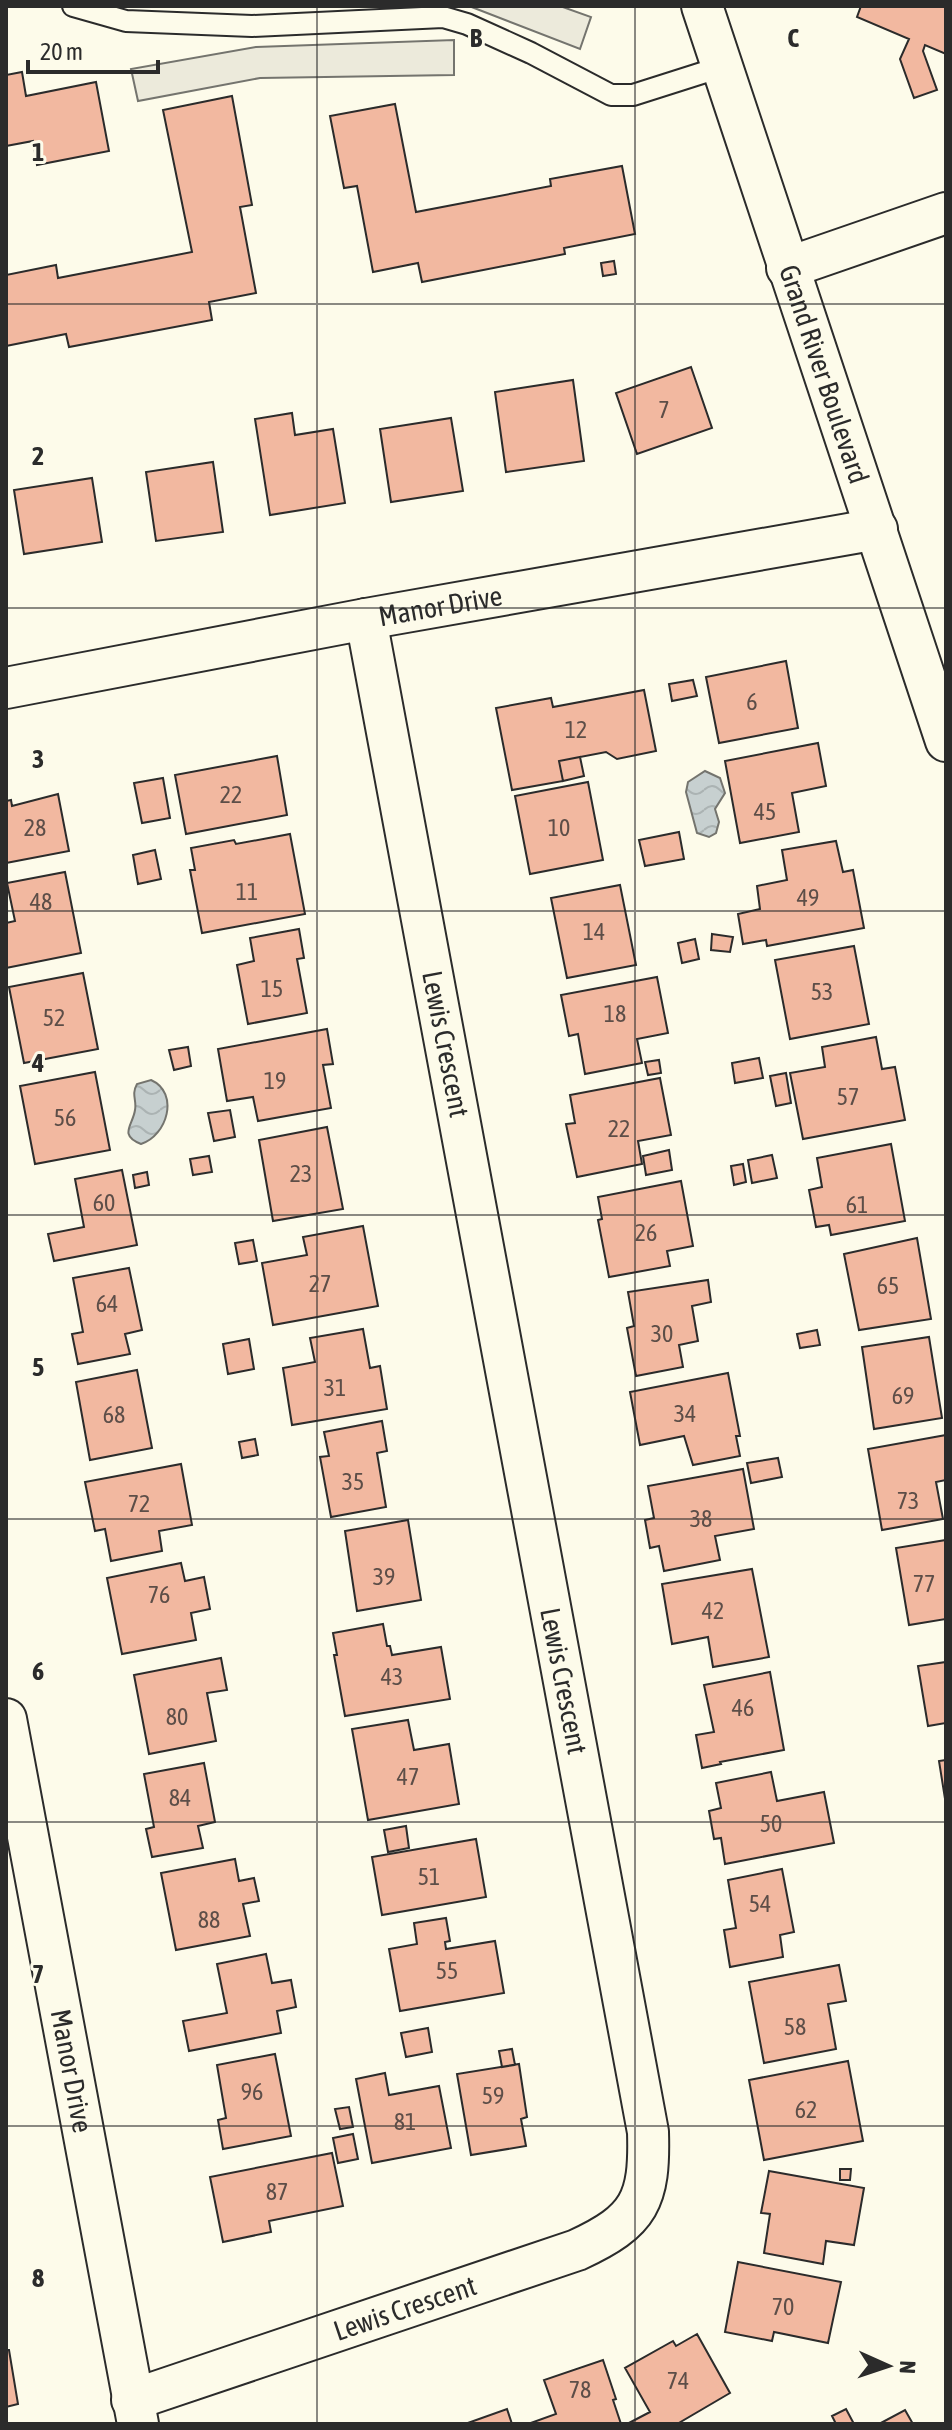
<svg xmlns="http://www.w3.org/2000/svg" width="952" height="2430" font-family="'Asap Condensed',sans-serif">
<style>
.parking{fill:#eceadb;stroke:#74746e;stroke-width:2}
.water{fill:url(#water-waves);stroke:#74746e;stroke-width:2}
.building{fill:#f2b8a0;stroke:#2b2b2b;stroke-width:2}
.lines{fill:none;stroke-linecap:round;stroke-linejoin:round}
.service-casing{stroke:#2b2b2b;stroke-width:24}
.minor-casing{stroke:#2b2b2b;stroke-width:44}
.service{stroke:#fdfbea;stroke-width:20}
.minor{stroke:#fdfbea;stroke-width:40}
.grid{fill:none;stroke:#2b2b2b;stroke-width:2;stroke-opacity:0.55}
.labels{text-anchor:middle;stroke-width:6;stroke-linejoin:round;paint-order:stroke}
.number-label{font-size:24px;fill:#5d4e48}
.street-label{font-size:28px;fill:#2b2b2b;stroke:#fdfbea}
.grid-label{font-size:26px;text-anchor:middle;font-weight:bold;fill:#2b2b2b;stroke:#fdfbea;stroke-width:6;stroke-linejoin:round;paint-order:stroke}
</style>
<defs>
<pattern id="water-waves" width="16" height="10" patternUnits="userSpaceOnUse" patternTransform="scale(2)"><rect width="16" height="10" fill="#c7d0d0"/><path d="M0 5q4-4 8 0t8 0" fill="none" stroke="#abb3b3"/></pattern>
</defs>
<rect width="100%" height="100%" fill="#fdfbea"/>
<!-- parking -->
<path class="parking" d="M469,6H560L591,17L580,49Z
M454,40V75L260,78L138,101L131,69L256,47Z"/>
<!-- water -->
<path class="water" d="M705,771L720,778L725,793L715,809L719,822L716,833L709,837L697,833L686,792L688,782Z
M151,1080C180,1093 167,1136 141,1144C118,1135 133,1125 135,1110C137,1100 131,1095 137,1084Z"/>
<!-- building -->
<path class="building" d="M861,6H946V54L925,45L923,51L937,90L914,98L900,59L909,39L857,17Z
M22,72L26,96L96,82L109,151L37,165L33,141L6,146V75Z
M232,96L252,205L240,207L256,293L209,302L212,320L69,347L66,334L6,346V275L56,265L58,278L192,252L163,110Z
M395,104L416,212L551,186L550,179L622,166L635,234L564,248L565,254L422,282L418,263L373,272L357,186L344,188L330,116Z
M614,261L616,274L603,276L601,263Z
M691,367L712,428L637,454L616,393Z
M573,380L584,461L506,472L495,392Z
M292,413L295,435L333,429L345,503L270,515L255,419Z
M451,418L463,491L391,502L380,429Z
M213,462L223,532L156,541L146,472Z
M92,478L102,542L24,554L14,490Z
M786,661L798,728L719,743L706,677Z
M693,680L697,696L672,701L669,684Z
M644,690L656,751L617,759L606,752L559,761L563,781L512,790L496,708L551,698L553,707Z
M818,743L826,786L792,793L799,832L740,843L725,761Z
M277,756L287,815L186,834L175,775Z
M580,757L584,776L563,781L559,761Z
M163,778L170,818L142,823L134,783Z
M588,782L603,860L530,874L515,796Z
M58,794L69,851L6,863V801L11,800L12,806Z
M679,832L684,859L645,866L639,840Z
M290,834L305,914L202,933L190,870H195L191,848L234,840L236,844Z
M836,841L843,872L853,870L864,928L767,946L766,940L743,944L738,914L760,909L757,886L787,880L782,850Z
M155,850L161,879L138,884L133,855Z
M65,872L81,953L6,968V923L15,921L7,883Z
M620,885L636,965L567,978L551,898Z
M299,929L304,958L297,959L307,1013L248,1024L237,965L254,961L250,938Z
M712,934L733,937L730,952L711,950Z
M695,939L699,959L682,963L678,943Z
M854,946L869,1024L790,1039L775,960Z
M83,973L98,1049L24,1063L9,987Z
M657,977L668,1033L637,1039L642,1063L585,1074L578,1034L569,1036L561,995Z
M327,1029L333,1064L323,1065L331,1108L258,1121L253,1097L227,1101L218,1049Z
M876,1037L882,1069L895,1067L905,1120L803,1139L790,1073L825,1067L822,1047Z
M188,1047L191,1066L174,1070L169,1050Z
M759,1058L763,1078L735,1083L732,1063Z
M659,1060L661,1073L648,1075L645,1062Z
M95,1072L110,1150L35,1164L20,1086Z
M786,1073L791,1103L776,1106L770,1076Z
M660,1078L671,1135L638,1141L642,1164L577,1177L566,1124L575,1123L570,1095Z
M230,1110L235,1137L214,1141L208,1113Z
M327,1127L343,1209L273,1221L259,1140Z
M891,1144L905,1221L831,1235L829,1225L816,1227L809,1190L822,1187L817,1158Z
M669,1150L672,1170L646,1175L643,1156Z
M772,1155L777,1178L752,1183L748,1160Z
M209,1156L212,1172L193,1175L190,1159Z
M743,1164L746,1182L734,1185L731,1166Z
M122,1170L137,1245L54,1261L48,1234L84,1227L75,1179Z
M147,1172L149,1185L135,1188L133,1175Z
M681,1181L693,1246L667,1251L670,1266L609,1277L598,1220L602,1219L598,1197Z
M363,1226L378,1306L273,1325L262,1263L307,1255L303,1237Z
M917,1238L931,1319L859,1330L844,1254Z
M253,1240L257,1261L239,1264L235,1243Z
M129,1268L142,1330L125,1334L130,1354L78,1364L72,1334L83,1332L73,1278Z
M708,1280L711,1302L692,1306L698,1341L679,1345L683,1367L636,1376L627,1328L634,1326L628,1292Z
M363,1329L370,1368L380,1366L387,1409L292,1425L283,1368L315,1362L310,1338Z
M817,1330L820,1345L800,1348L797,1334Z
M929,1337L942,1418L874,1429L862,1347Z
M249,1339L254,1369L228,1374L223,1344Z
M137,1370L152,1448L90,1460L76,1382Z
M728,1373L740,1436H736L740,1456L693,1465L684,1436L640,1445L630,1392Z
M382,1421L387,1451L377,1453L386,1507L331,1517L320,1457L329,1456L324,1432Z
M946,1435V1480L936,1482L943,1519L882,1530L868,1449Z
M255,1439L258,1455L242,1458L239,1442Z
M778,1458L782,1477L751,1483L747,1463Z
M181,1464L192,1525L159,1531L162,1551L111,1561L105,1529L95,1531L85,1482Z
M743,1469L754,1529L715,1536L720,1560L664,1571L659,1546L650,1548L645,1520L654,1518L648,1486Z
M408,1520L421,1600L357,1611L345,1531Z
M946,1540V1619L909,1625L896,1548Z
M181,1563L185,1581L204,1577L210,1609L191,1613L196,1640L122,1654L107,1578Z
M752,1569L769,1657L713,1667L708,1637L672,1644L662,1584Z
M383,1624L387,1646H390L392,1655L441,1647L450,1699L345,1716L334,1655H337L333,1633Z
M221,1658L227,1690L207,1693L216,1741L149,1754L134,1675Z
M946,1662V1723L928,1726L918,1666Z
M770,1672L784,1750L720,1762L721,1764L702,1768L696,1735L714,1732L704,1685Z
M408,1720L414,1750L449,1744L459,1804L368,1820L352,1729Z
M946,1760V1805L939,1761Z
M204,1763L215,1822L198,1826L203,1848L152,1857L146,1829L154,1827L144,1774Z
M771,1772L777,1801L824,1792L834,1843L725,1864L721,1838L714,1839L709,1811L721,1808L716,1783Z
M406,1826L409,1848L388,1852L384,1830Z
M476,1839L486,1897L382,1915L372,1857Z
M235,1859L239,1881L254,1878L259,1901L243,1904L250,1936L176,1950L161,1873Z
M782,1869L794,1932L780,1935L783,1957L730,1967L724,1930L736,1928L728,1880Z
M446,1918L450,1941L445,1942L446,1949L495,1941L504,1993L400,2011L389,1949L417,1944L414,1923Z
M266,1954L272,1983L291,1980L296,2007L277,2011L281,2033L189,2051L183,2021L227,2013L217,1964Z
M839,1965L846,2001L828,2004L836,2049L764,2063L749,1982Z
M428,2028L432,2052L406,2057L401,2033Z
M512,2049L515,2065L502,2067L499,2051Z
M275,2054L291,2136L223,2149L218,2120L226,2118L217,2065Z
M848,2061L863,2141L764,2160L749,2080Z
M519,2064L527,2117L521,2119L526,2146L471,2155L457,2074Z
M385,2073L389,2095L439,2086L451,2148L372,2163L356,2079Z
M349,2107L353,2127L340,2129L335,2109Z
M353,2134L358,2159L338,2163L333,2138Z
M332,2153L343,2206L269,2221L271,2232L223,2242L210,2177Z
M840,2169H851L850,2180H840Z
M769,2171L864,2188L854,2245L826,2241L823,2264L764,2253L770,2214L761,2213Z
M738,2262L841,2282L828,2343L774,2332L772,2341L725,2332Z
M697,2334L730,2393L677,2424H627L650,2412L625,2368L673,2341L676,2346Z
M6,2350H9L18,2404L6,2407Z
M603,2360L616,2399L613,2400L621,2424H528L556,2414L544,2380Z
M507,2409L512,2424H465Z
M846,2409L854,2424H836L832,2416Z
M905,2410L913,2424H879Z"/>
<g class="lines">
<defs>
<path id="service" d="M73,6L126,21L252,26L443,17L467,24L531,53L611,95H633L721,67"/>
<g id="minor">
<path id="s1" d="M702,6L946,741"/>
<path d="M787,268L946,213"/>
<path id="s2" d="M6,688L366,619L877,529"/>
<path id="s3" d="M6,1719L138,2424"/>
<path id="s4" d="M132,2400L577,2250C640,2221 650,2200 648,2132L366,619"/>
</g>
</defs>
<!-- service casing -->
<use href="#service" class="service-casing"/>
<!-- minor casing -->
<use href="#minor" class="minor-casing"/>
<!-- service -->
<use href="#service" class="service"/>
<!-- minor -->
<use href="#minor" class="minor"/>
</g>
<!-- grid -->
<path class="grid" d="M317,6V2424M635,6V2424M6,304H946M6,608H946M6,911H946M6,1215H946M6,1519H946M6,1822H946M6,2126H946"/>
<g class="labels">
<!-- number labels -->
<g class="number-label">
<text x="664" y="418">7</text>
<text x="752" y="710">6</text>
<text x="576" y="738">12</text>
<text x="231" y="803">22</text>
<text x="765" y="820">45</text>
<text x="35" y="836">28</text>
<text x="559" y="836">10</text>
<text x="247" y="900">11</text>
<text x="808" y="906">49</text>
<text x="41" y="910">48</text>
<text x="594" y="940">14</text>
<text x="272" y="997">15</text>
<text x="822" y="1000">53</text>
<text x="615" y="1022">18</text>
<text x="54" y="1026">52</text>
<text x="275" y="1089">19</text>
<text x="848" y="1105">57</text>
<text x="65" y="1126">56</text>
<text x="619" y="1137">22</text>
<text x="301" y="1182">23</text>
<text x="104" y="1211">60</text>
<text x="857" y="1213">61</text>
<text x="646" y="1241">26</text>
<text x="320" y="1292">27</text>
<text x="888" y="1294">65</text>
<text x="107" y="1312">64</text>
<text x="662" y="1342">30</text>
<text x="335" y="1396">31</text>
<text x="903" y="1404">69</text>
<text x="685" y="1422">34</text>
<text x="114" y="1423">68</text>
<text x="353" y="1490">35</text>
<text x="908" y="1509">73</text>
<text x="139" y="1512">72</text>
<text x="701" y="1527">38</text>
<text x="384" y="1585">39</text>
<text x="924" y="1592">77</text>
<text x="159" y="1603">76</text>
<text x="713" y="1619">42</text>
<text x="392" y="1685">43</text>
<text x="743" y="1716">46</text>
<text x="177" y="1725">80</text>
<text x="408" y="1785">47</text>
<text x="180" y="1806">84</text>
<text x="771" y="1832">50</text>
<text x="429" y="1885">51</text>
<text x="760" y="1912">54</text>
<text x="209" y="1928">88</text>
<text x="447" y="1979">55</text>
<text x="795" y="2035">58</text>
<text x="252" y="2100">96</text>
<text x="493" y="2104">59</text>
<text x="806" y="2118">62</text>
<text x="405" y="2130">81</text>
<text x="277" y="2200">87</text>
<text x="783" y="2315">70</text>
<text x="678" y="2389">74</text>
<text x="580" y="2398">78</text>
</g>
<!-- street labels -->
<g class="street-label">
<text dy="10" stroke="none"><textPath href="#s1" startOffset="388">Grand River Boulevard</textPath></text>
<text dy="10" stroke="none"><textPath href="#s2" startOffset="442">Manor Drive</textPath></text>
<text transform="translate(446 1044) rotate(79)" y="10">Lewis Crescent</text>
<text transform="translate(564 1681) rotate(79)" y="10">Lewis Crescent</text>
<text dy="10" stroke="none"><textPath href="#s3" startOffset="358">Manor Drive</textPath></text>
<text dy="10" stroke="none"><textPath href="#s4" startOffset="288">Lewis Crescent</textPath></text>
</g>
</g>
<g class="grid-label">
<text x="476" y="47">B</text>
<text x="793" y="47">C</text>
<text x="38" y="161">1</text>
<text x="38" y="465">2</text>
<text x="38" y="768">3</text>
<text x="38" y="1072">4</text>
<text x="38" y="1376">5</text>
<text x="38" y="1680">6</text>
<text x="38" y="1983">7</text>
<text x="38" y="2287">8</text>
</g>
<!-- border -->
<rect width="952" height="2430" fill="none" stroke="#2b2b2b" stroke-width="16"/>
<!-- north arrow -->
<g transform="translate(888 2366) rotate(93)" stroke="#fdfbea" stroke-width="6" paint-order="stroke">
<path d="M0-6L14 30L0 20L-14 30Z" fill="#2b2b2b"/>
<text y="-12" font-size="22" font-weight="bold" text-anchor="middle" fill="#2b2b2b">N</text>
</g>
<!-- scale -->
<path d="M28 60v12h130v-12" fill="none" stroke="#2b2b2b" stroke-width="4"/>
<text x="40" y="60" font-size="24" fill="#2b2b2b" stroke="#fdfbea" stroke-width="6" paint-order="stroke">20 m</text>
</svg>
